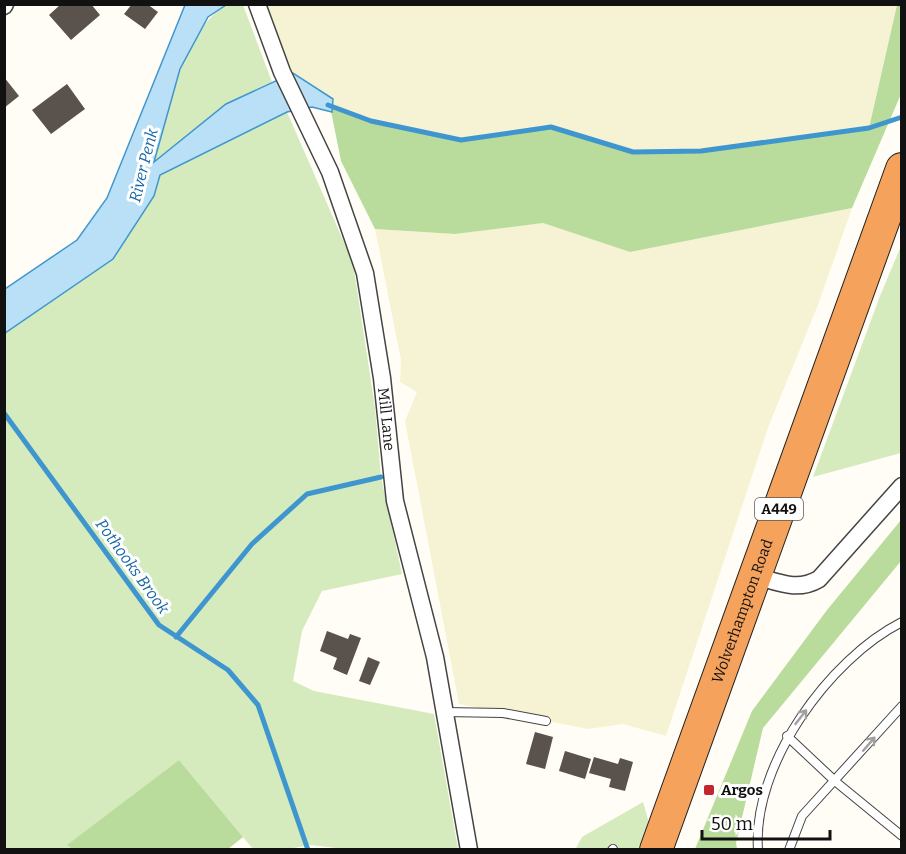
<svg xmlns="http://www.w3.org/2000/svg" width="906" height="854" font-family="Bitter,serif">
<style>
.farmland{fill:#f6f3d4}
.green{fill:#d5ebbd}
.forest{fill:#b9dc9c}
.water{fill:#b9e0f7;stroke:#3f96cf;stroke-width:1.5}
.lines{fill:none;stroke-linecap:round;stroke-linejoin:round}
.stream{stroke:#3f96cf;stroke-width:5}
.building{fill:#5a524d}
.lane-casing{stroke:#444;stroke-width:10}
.street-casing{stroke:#444;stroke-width:19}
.highway-casing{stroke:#222;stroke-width:34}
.lane{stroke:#fff;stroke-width:8}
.street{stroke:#fff;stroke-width:16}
.highway{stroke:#f5a25d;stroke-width:32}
.oneway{stroke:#a0a0a0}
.poi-dot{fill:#c4262e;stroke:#fff;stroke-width:2}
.labels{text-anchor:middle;stroke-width:6;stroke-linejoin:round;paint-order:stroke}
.shield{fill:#fff;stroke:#585858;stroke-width:1.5}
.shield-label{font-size:14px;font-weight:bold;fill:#111}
.street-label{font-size:15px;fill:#111;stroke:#fff}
.poi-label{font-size:15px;font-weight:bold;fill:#111;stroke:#fff;text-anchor:start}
.water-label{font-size:16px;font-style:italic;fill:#1768a6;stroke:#fff}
</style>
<rect width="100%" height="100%" fill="#fffdf5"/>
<!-- farmland -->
<path class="farmland" d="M265,5H897L869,128L701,151L633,152L551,127L461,140L371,121L330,106L333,99L293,73Z
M852,208L818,305L769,425L666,736L623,724L588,729L459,704L405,421L417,392L400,382L401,360L375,229L455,234L543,223L630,252Z"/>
<!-- green -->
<path class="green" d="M226,5H243L272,82L226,104L154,163C168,110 178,37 226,5Z
M287,112L353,263L375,408L381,477L402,574L322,591L302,631L293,681L314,691L434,714L458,849L354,850L310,845L288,849H253L179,760L68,845L74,849H5L4,333L112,259L154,196L160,175Z
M901,246V453L813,477L880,296Z
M643,802L649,823L638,849L575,850L582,837Z"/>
<!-- forest -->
<path class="forest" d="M897,5H901V94L852,208L630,252L543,223L455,234L375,229L341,161L330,106L371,121L461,140L551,127L633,152L701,151L869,128Z
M901,520V561L763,728L736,843L737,849H695L752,711L827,610Z
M179,760L243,837L228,849L74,850L67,845Z"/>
<!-- water -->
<path class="water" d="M185,5H226L208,17L180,69L154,162L226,104L293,73L333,99L332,112L312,107L287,112L160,175L154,196L113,259L5,333V289L77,240L107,198Z"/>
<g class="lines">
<!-- stream -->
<path class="stream" d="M328,105L371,121L461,140L551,127L633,152L701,151L869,128L902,117
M4,413L159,625L228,670L258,705L308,850
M176,637L252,544L307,494L381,477"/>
</g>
<!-- building -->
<path class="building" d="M61,4H91L100,15L71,40L49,15Z
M132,4H147L158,12L145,29L124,14Z
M4,77L19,96L4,108Z
M67,84L85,109L51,134L32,110Z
M327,631L348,639L350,634L361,638L347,675L333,669L337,658L320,651Z
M368,657L380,662L370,685L359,681Z
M535,732L553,737L545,769L526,764Z
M565,751L591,759L585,779L559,771Z
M594,757L618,764L620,758L633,762L625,791L609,787L611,779L589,773Z"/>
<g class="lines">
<defs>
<path id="lane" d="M445,712L503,713L546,721
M787,736L836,782L902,836
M612,850L613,849
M758,850C752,765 829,659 902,622
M789,850L802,816L902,706"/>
<g id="street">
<path id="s1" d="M257,4L282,72L330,172L365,273L382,378L395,501L435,657L469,850"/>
<path d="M4,6L5,4"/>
<path d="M755,576C778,582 797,592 819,579L902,486"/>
</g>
<g id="highway">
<path id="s2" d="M656,850L902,169"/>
</g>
</defs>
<!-- lane casing -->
<use href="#lane" class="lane-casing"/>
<!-- street casing -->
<use href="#street" class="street-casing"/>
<!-- highway casing -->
<use href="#highway" class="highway-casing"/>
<!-- lane -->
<use href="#lane" class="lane"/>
<!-- street -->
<use href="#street" class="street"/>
<!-- highway -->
<use href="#highway" class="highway"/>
</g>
<!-- one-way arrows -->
<defs><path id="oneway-shaft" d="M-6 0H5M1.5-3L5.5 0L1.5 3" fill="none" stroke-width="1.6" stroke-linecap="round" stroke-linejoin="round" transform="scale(1.5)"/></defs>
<g class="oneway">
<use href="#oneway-shaft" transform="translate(801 717) rotate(-52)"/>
<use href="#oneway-shaft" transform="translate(869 744) rotate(-49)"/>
</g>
<!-- markers -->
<rect class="poi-dot" x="703" y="784" width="12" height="12" rx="3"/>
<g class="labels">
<!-- shield labels -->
<rect class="shield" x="755" y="498" width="48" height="22" rx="4.5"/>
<g class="shield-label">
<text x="779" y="514">A449</text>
</g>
<!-- street labels -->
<g class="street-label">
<text dy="5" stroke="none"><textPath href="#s1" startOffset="438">Mill Lane</textPath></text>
<text dy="5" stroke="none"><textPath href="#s2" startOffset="254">Wolverhampton Road</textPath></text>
</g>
<!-- poi labels -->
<g class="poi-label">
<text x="721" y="795">Argos</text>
</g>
<!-- water labels -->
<g class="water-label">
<text transform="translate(143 165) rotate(-76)" y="6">River Penk</text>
<text transform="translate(133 566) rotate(54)" y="6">Pothooks Brook</text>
</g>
</g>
<!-- border -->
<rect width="906" height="854" fill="none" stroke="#111111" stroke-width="12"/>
<!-- scale -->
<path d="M702 830v9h128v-9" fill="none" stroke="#111111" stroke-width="3"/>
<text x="711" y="830" font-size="18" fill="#111111" stroke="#ffffff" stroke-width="4.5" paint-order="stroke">50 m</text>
</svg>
